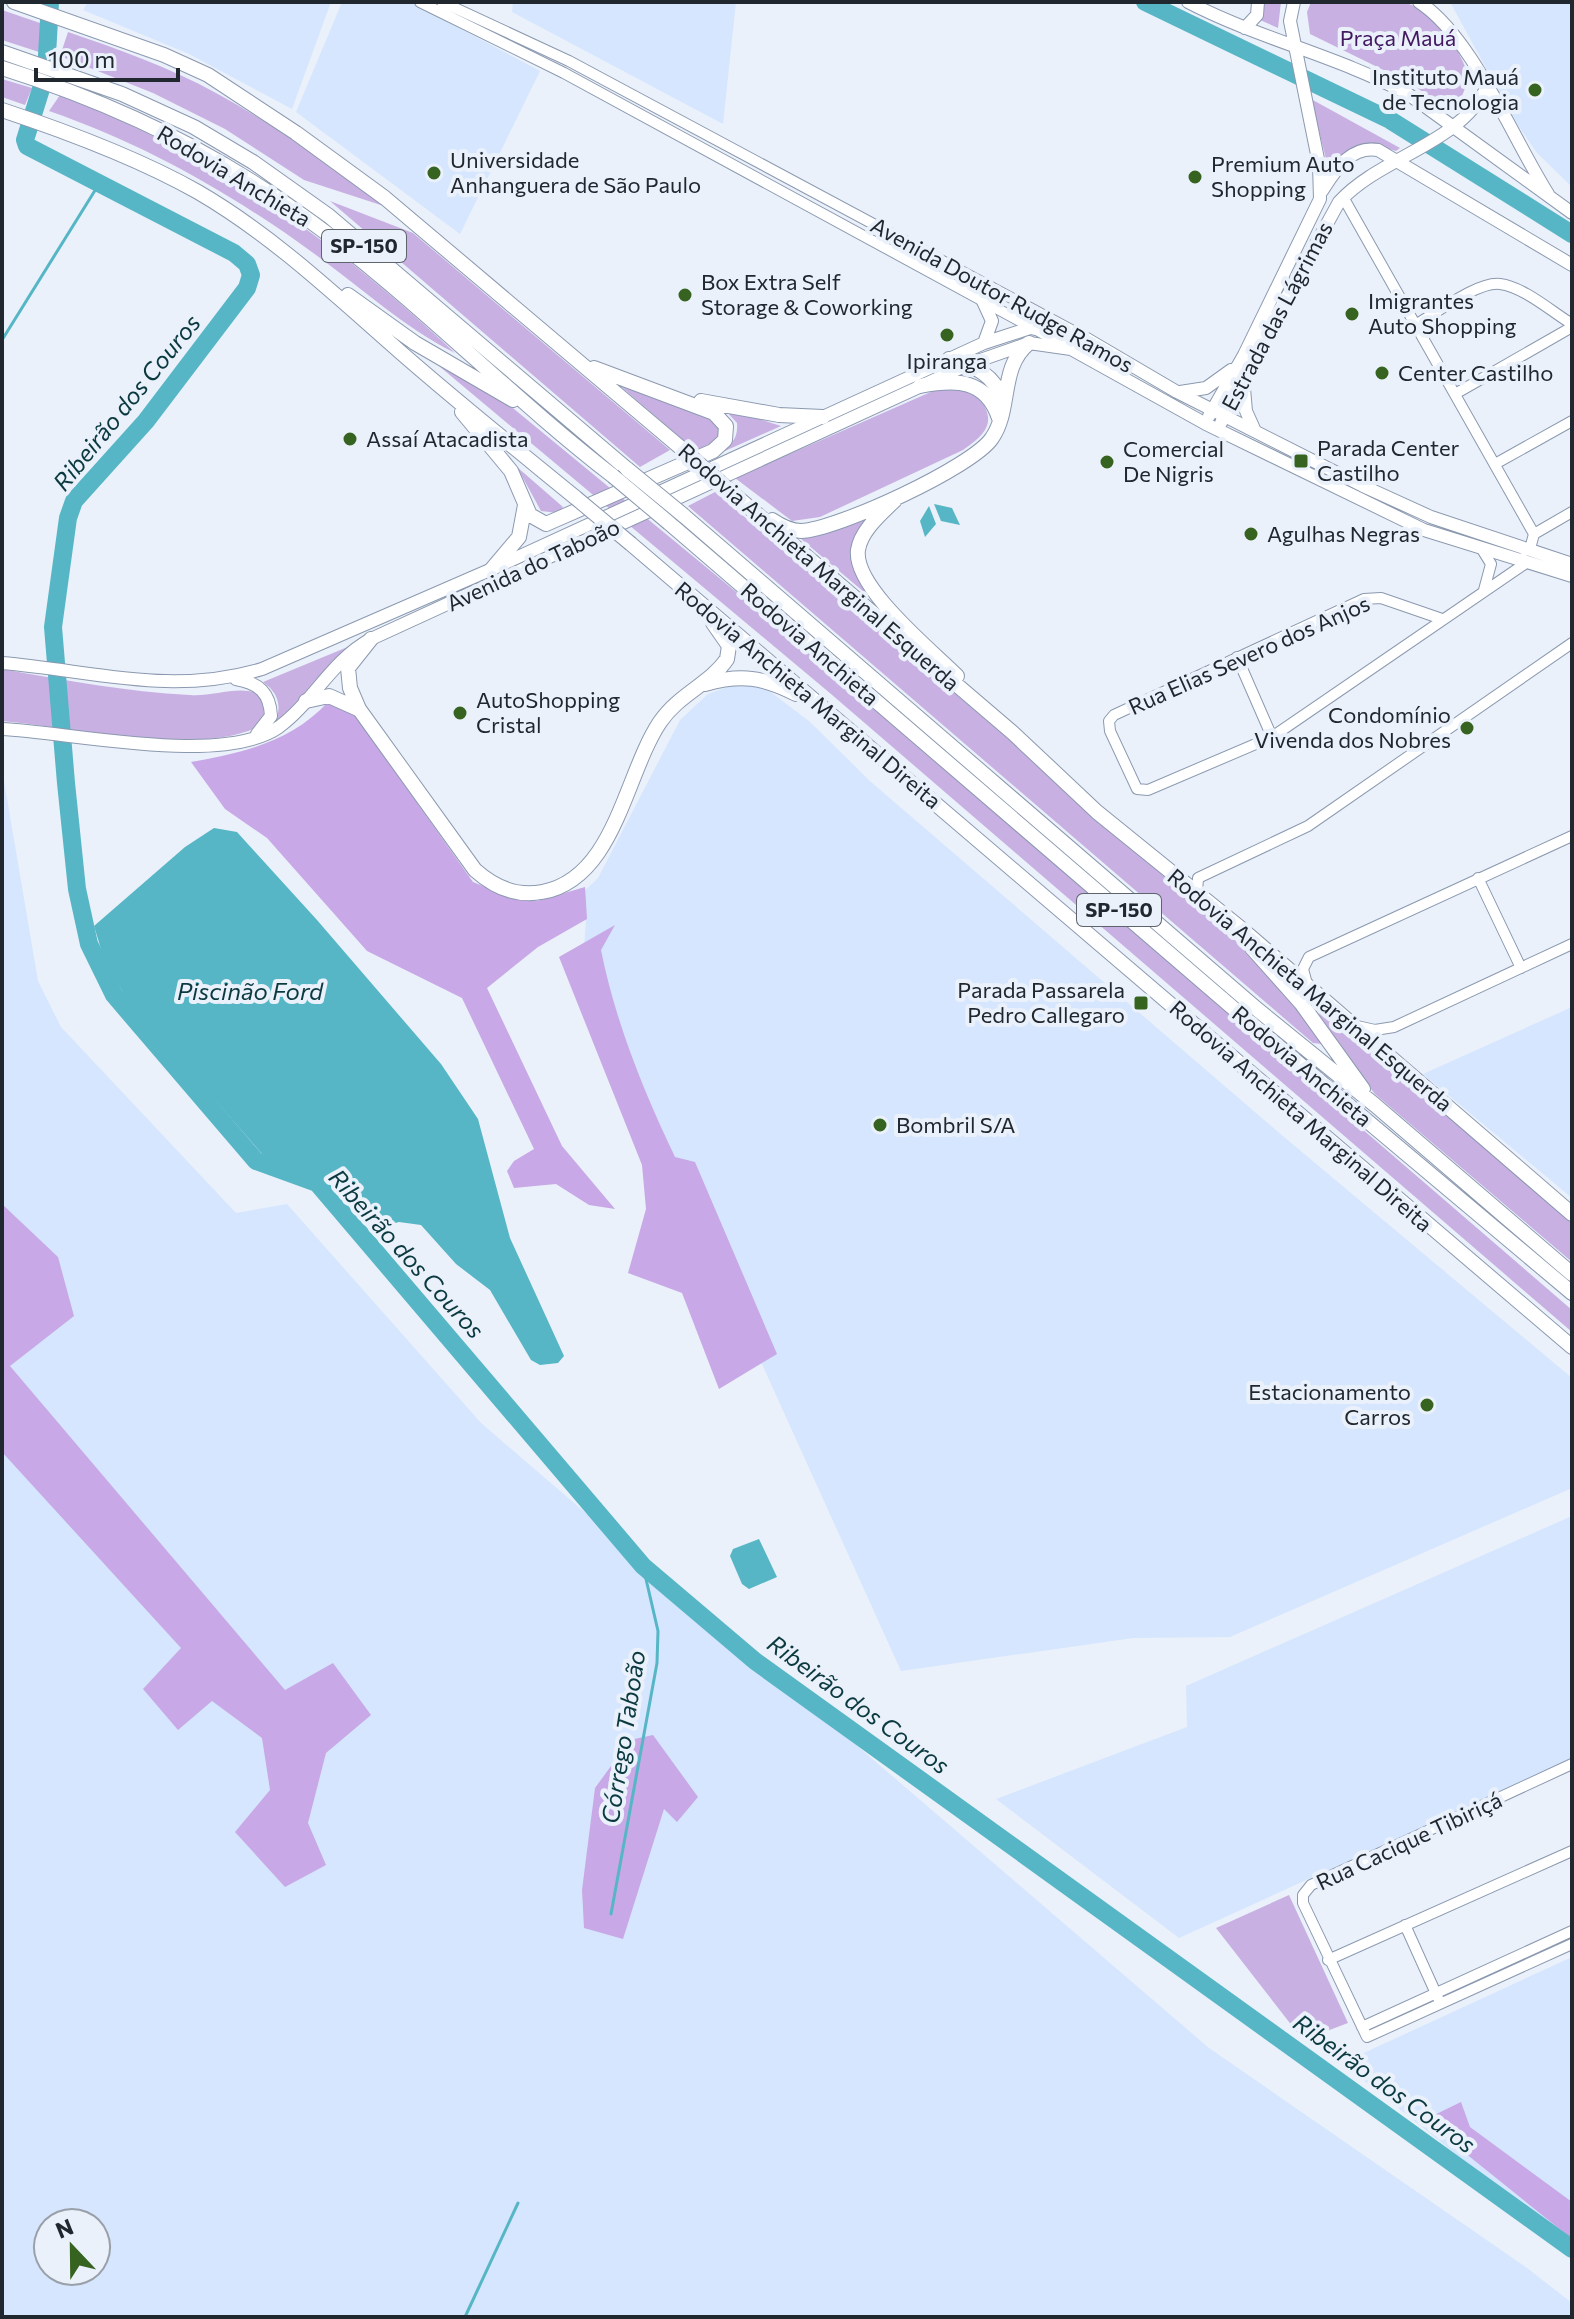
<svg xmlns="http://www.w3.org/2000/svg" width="1574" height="2319" font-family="Commissioner,sans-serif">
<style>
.built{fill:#d5e6fe;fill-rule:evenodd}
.green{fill:#c9b0e3}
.forest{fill:#c8a8e6}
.water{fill:#56b6c6}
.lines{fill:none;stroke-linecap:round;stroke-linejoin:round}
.stream{stroke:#56b6c6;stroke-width:3}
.river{stroke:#56b6c6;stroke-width:18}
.minor-casing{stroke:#8b99b0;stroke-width:12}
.major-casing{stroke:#8b99b0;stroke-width:14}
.highway-casing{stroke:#8b99b0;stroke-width:16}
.minor{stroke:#fff;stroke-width:10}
.major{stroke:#fff;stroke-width:12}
.highway{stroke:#fff;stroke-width:14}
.highway-bridge-casing{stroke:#8b99b0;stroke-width:16;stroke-linecap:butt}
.highway-bridge{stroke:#fff;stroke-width:14}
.poi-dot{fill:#376321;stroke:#eaf1fa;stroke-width:3}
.labels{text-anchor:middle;stroke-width:8;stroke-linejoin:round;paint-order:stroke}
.shield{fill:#eaf1fa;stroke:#5d646c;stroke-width:2}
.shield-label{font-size:20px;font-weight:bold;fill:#21272f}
.park-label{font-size:22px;fill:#421860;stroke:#eaf1fa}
.poi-label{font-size:22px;fill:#21272f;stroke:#eaf1fa;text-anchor:start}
.street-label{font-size:22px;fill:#21272f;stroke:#eaf1fa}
.water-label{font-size:24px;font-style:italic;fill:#0b3940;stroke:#eaf1fa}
</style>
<rect width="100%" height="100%" fill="#eaf1fa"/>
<!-- built -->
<path class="built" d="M88,2H331L292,109L189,54L83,10Z
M342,2H410L540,71L460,234L296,112Z
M513,2H736L723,124L512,12Z
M1450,2H1572V187L1537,153L1515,121Z
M739,683L764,687L809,721L871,782L1284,1137L1572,1378V1488L1230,1637L1133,1638L901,1671L766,1373L584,948L586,920L577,898L598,878L680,720L708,694Z
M2,769L38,981L61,1027L236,1213L287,1204L481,1423L1209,2048L1527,2268L1572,2303V2317H2ZM48,2223H96V2271H48Z
M1572,1007V1198L1423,1074Z
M1572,1516V1759L1179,1938L996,1799L1187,1727L1186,1686Z
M1572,1957V2247L1342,2063Z"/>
<!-- green -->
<path class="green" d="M1262,2H1281L1278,28L1260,20Z
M1311,2C1340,2 1375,0 1403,2C1426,6 1464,51 1467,74C1468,86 1461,99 1455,109L1450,111L1410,83L1310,34L1307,12Z
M2,10L43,24L39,52L2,40Z
M68,32C118,49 169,67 216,93C277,126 333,168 390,208L304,180L225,129L153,93L60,56Z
M2,79L32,88L25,105L2,97Z
M60,95C212,153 337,242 455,353C403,327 363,289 316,255C234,195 145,144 49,111Z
M1311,99L1400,148L1396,151L1375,145L1329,171Z
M330,201L413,233L670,450L640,467Z
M439,366L497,395L802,646L1572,1310V1332L831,694Z
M618,384L719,423V439L698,450L692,448Z
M942,387L973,389C996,418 993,429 963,450L820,517L792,521L735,478Z
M722,407L781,426L707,459C719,447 739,449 737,423Z
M517,467L563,507L558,513L541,511Z
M715,492L1033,759L1233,938L1303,1015L1322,1044L1313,1043L688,506Z
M873,512C850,555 845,564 877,603L794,533Z
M350,646L299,704L274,725C282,708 280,694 263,682Z
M2,669C64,680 127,692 190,695C214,697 242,683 262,696L266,712L256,728C192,756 72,727 2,721Z
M1278,970L1572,1223V1262L1375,1094Z
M1289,1895L1348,2023L1303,2040L1216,1928Z"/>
<!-- forest -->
<path class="forest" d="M328,702L352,711L473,882L512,898L537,901L585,887L587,919L538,947L487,988L562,1146L615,1209L589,1205L556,1184L514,1188L507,1171L514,1161L534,1149L462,998L367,951L267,838L225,809L191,762C242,753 291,742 328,702Z
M615,925L601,950C615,1021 644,1092 675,1157L695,1162L777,1354L719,1389L682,1293L628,1273L646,1209L642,1165L559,957Z
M2,1204L58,1257L74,1316L10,1366L285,1690L333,1663L371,1715L326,1753L308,1823L326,1865L285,1887L235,1832L270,1790L262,1738L212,1701L178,1730L143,1689L181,1648L2,1452Z
M653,1735L698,1797L677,1822L664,1809L623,1939L584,1928L582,1890L595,1788L630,1740Z
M1461,2102L1470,2127L1572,2202V2239L1424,2120Z"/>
<!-- water -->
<path class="water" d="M934,504L952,508L960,525L941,521Z
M929,506L936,524L925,537L920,521Z
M214,828L237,832L317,920L441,1064L478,1119L510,1238L564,1356L558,1363L540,1365L531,1360L490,1290L456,1264L421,1225L399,1222L373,1229L333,1183L262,1154L126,998L104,959L94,926L185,847Z
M759,1539L777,1577L749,1589L742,1584L730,1556L733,1549Z"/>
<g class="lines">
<!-- stream -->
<path class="stream" d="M2,340L99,184
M611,1914L657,1663L658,1631L643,1566
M465,2317L518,2203"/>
<!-- river -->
<path class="river" d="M50,2L46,73L25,140L27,146L234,253L247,264L251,275L247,288L146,421L74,501L68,518L53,627L66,783L77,889L89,944L114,995L256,1161L317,1183L643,1566L755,1661L1572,2249
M1145,2L1390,120L1572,234"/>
<defs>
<path id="minor" d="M420,2L564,73L1064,345
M442,2L569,61L1075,332
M1343,197L1534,534L1531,545L1525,551
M1415,325C1435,314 1478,281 1500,284C1524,287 1552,312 1572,324
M1455,394L1572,327
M1495,464L1572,421
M1534,534L1572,512
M1483,551L1491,564L1484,590
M1442,619L1381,598L1364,599L1114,715L1109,721L1110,731L1137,789L1148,790L1272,737L1526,563
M1237,657L1272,737
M1478,878L1521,968
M1197,893L1198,878L1308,826L1572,643
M1307,984L1303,969L1309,957L1572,836
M1357,1026L1375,1030L1394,1027L1572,944
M1572,1764L1311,1885L1303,1895V1903L1367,2037L1572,1944
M1405,1925L1438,1998
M1328,1960L1572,1851
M1362,2027L1572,1931"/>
<path id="major" d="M1188,2C1259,39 1338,56 1408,94L1572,213
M1419,2C1472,36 1513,139 1548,194
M1245,28L1257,15L1258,2
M1322,191C1335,171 1350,145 1378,150L1572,265
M981,297L992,321L984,343
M1243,377L1246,411L1255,431
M1180,392L1206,388L1231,370
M1209,416L1244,355L1320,199L1319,164L1290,21L1294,2
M1221,423L1233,395L1339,202C1381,156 1459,145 1487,87
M2,663C95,671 170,696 262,669L492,569L984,343L1030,328L1080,335L1177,392L1363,486L1431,517L1572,564
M236,679C259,683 270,693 271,716L257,734
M2,729C70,732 222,767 279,727C314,701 331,661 371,639L969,364L1029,343L1071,349L1206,424L1424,530L1572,576"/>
<path id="highway" d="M14,2L164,55L208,75L296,133L385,198L681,448
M2,52L122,94L194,127L253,162L329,216L627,469
M2,68C107,101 206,147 296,211C409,290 504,392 613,476
M2,110C68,132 138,158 198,192C272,235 334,294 398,350C456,401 516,449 576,498
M348,295L415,343L513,400
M949,359C974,365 995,375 1003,401
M920,386C956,379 986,379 999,418
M701,401L779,415L823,417
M462,412L511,471L530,515L546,524L713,451L725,440L726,426L714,413L594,368
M730,491L1013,733L1097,812L1244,931L1572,1214
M895,500C882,513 861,530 858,550C853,587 931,650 957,676
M683,515L1258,1010L1375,1105L1572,1274
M772,520C781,526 790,531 801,531C836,530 973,467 992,438C1012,409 999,367 1029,343
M669,523L1247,1020L1572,1293
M631,544L1572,1347
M492,569L519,537L525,505
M371,639L348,668L350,688L359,709L475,870C494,887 516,897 542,892C615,879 625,774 660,722C679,694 710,684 727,659L729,646L713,623
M705,684C741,674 763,677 796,694
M306,701L329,696L358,709
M1252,948L1301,1003L1363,1089"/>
</defs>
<!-- minor casing -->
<use href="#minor" class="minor-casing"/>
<!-- major casing -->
<use href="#major" class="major-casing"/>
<!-- highway casing -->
<use href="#highway" class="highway-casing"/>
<!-- minor -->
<use href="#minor" class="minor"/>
<!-- major -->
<use href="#major" class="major"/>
<!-- highway -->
<use href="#highway" class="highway"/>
<defs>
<path id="highway-bridge" d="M681,448L730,491
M627,469L683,515
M613,476L669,523
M576,498L631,544"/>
</defs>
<!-- highway-bridge casing -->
<use href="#highway-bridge" class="highway-bridge-casing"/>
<!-- highway-bridge -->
<use href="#highway-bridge" class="highway-bridge"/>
</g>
<!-- markers -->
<g class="poi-dot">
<circle cx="1535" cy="90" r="8"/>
<circle cx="434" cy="173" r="8"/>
<circle cx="1195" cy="177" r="8"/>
<circle cx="685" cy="295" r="8"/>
<circle cx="1352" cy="314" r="8"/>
<circle cx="947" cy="335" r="8"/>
<circle cx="1382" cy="373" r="8"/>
<circle cx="350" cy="439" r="8"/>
<rect x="1293" y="453" width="16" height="16" rx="4"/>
<circle cx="1107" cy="462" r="8"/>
<circle cx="1251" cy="534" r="8"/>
<circle cx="460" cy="713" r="8"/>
<circle cx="1467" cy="728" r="8"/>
<rect x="1133" y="995" width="16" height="16" rx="4"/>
<circle cx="880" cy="1125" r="8"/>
<circle cx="1427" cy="1405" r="8"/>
</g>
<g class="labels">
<!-- shield labels -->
<g class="shield">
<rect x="322" y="230" width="84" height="32" rx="6"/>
<rect x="1077" y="894" width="84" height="32" rx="6"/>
</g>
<g class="shield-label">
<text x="364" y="253">SP-150</text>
<text x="1119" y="917">SP-150</text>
</g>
<!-- park labels -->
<g class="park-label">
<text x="1398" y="46">Praça Mauá</text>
</g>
<!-- poi labels -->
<g class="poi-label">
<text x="1519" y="85" text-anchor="end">Instituto Mauá<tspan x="1519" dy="25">de Tecnologia</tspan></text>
<text x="450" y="168">Universidade<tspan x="450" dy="25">Anhanguera de São Paulo</tspan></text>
<text x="1211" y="172">Premium Auto<tspan x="1211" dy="25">Shopping</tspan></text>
<text x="701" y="290">Box Extra Self<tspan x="701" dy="25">Storage &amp; Coworking</tspan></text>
<text x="1368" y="309">Imigrantes<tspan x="1368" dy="25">Auto Shopping</tspan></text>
<text x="947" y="369" text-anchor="middle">Ipiranga</text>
<text x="1398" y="381">Center Castilho</text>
<text x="366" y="447">Assaí Atacadista</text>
<text x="1317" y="456">Parada Center<tspan x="1317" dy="25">Castilho</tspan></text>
<text x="1123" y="457">Comercial<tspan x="1123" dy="25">De Nigris</tspan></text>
<text x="1267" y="542">Agulhas Negras</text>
<text x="476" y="708">AutoShopping<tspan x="476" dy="25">Cristal</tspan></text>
<text x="1451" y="723" text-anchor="end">Condomínio<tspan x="1451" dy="25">Vivenda dos Nobres</tspan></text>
<text x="1125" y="998" text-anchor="end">Parada Passarela<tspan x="1125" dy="25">Pedro Callegaro</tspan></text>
<text x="896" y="1133">Bombril S/A</text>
<text x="1411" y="1400" text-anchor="end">Estacionamento<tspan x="1411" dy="25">Carros</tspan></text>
</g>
<!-- street labels -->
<g class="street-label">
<text transform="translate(234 176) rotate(31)" y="8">Rodovia Anchieta</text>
<text transform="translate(1002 295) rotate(29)" y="8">Avenida Doutor Rudge Ramos</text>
<text transform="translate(1277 316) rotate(-62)" y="8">Estrada das Lágrimas</text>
<text transform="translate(533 565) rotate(-25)" y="8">Avenida do Taboão</text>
<text transform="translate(819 567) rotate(41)" y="8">Rodovia Anchieta Marginal Esquerda</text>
<text transform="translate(810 644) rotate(41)" y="8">Rodovia Anchieta</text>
<text transform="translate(1249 655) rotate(-24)" y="8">Rua Elias Severo dos Anjos</text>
<text transform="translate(808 695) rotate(40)" y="8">Rodovia Anchieta Marginal Direita</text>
<text transform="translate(1310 990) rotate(40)" y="8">Rodovia Anchieta Marginal Esquerda</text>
<text transform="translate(1302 1066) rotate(40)" y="8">Rodovia Anchieta</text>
<text transform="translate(1301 1116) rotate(41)" y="8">Rodovia Anchieta Marginal Direita</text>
<text transform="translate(1409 1841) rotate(-25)" y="8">Rua Cacique Tibiriçá</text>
</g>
<!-- water labels -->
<g class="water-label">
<text transform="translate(127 403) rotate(-51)" y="8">Ribeirão dos Couros</text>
<text x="250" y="1000">Piscinão Ford</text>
<text transform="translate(406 1254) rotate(48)" y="8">Ribeirão dos Couros</text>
<text transform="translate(858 1705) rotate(36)" y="8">Ribeirão dos Couros</text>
<text transform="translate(624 1737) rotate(-81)" y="8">Córrego Taboão</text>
<text transform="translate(1384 2084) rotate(36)" y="8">Ribeirão dos Couros</text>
</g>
</g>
<!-- border -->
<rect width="1574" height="2319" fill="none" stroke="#21272f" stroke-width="8"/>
<!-- north arrow -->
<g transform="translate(72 2247) rotate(338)"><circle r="38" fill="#eaf1fa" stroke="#9aa0a9" stroke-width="2"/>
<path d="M0-6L14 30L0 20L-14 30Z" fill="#376321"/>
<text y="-12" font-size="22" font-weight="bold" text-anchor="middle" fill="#21272f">N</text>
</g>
<!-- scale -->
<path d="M36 68v12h142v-12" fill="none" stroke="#21272f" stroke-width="4"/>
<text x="48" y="68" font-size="24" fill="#21272f" stroke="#eaf1fa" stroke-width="6" paint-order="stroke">100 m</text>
</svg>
